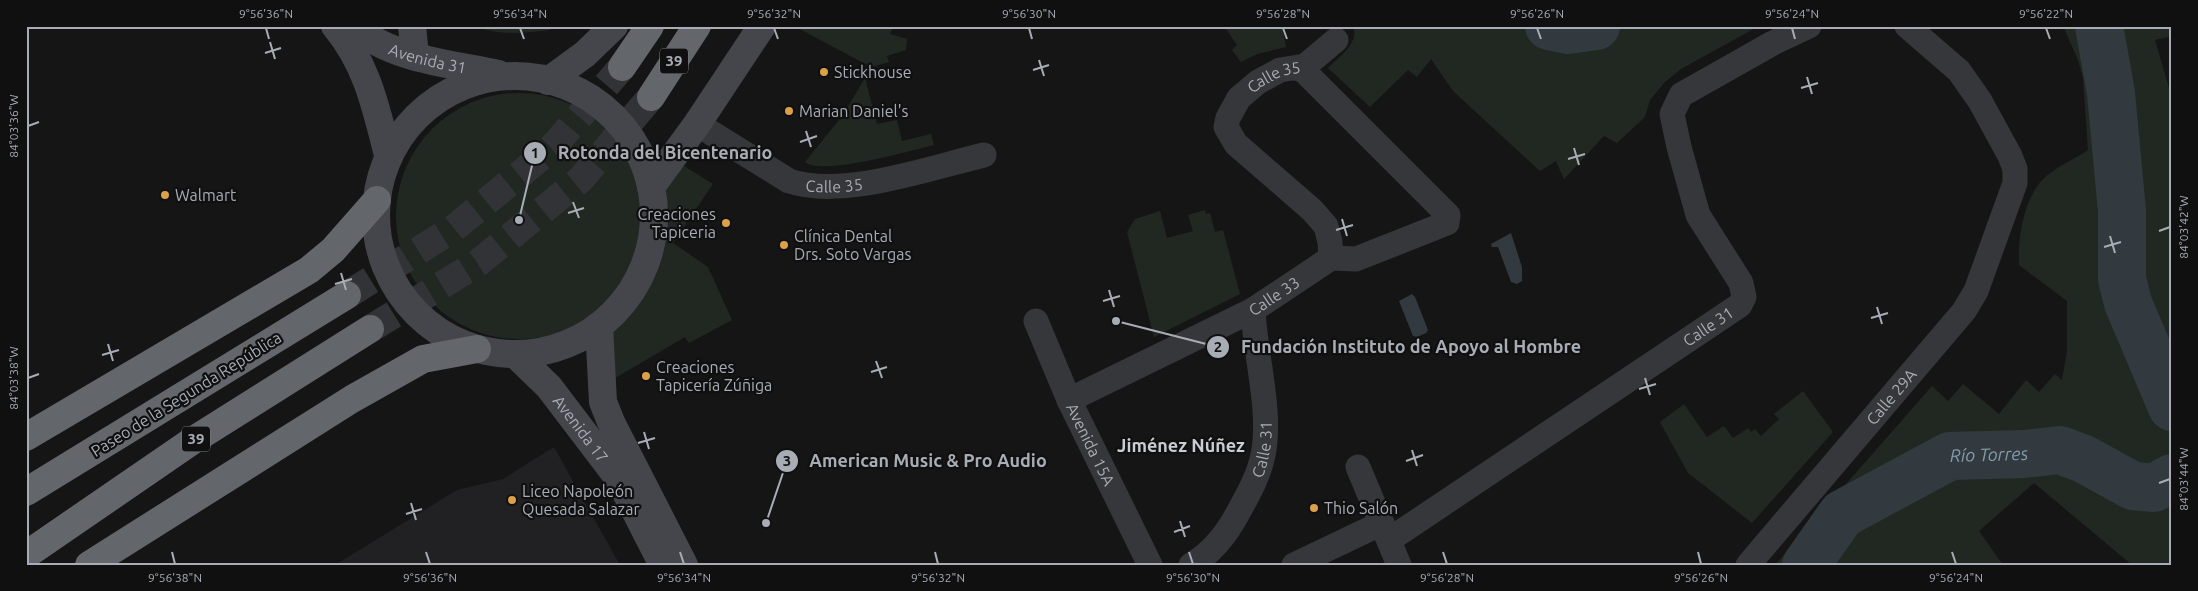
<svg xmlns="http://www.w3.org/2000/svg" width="2198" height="591" font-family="Ubuntu,sans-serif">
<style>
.built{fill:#212123}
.green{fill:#212822}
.water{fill:#323a3f}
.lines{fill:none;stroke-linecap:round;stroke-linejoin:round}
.river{stroke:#323a3f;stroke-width:48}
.highway-tunnel{stroke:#323336;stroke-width:28;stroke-dasharray:28 14;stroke-linecap:butt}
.street{stroke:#36373b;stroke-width:25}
.secondary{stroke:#45464b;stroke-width:28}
.highway{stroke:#63666b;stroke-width:28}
.ticks{fill:none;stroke:#a8adb5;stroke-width:2}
.poi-dot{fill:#dba148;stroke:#101011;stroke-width:2}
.labels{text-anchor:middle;stroke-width:4.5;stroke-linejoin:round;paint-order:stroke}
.shield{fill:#101011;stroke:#7a7e84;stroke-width:1}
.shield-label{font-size:15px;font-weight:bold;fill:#a8adb5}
.street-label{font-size:16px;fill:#a8adb5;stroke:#101011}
.poi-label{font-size:16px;fill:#a8adb5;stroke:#101011;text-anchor:start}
.neighbourhood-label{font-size:18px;font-weight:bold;fill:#c9ccd1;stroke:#101011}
.water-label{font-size:18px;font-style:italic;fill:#839bac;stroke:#101011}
.leader{fill:none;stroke:#a8adb5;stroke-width:2}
.callout-dot{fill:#a8adb5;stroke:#101011;stroke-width:2}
.mark-label{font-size:15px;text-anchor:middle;font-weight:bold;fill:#111}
.callout-label{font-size:18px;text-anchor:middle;font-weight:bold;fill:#a8adb5;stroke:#101011;stroke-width:4.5;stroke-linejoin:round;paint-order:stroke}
.neatline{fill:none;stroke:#a8adb5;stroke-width:2}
.ticks-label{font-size:12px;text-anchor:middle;fill:#a8adb5}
</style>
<rect width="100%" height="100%" fill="#151516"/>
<!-- built -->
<path class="built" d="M554,447L620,565H335L457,490L503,479Z"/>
<!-- green -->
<path class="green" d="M475,26H550V30C526,33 498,36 475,26Z
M794,26H893L890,34L907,39L906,50L887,56L889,62L871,67Z
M1224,26H1282L1286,47L1257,54L1241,62L1232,50L1237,45Z
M1353,26H1759L1681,69L1665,82L1650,100L1645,117L1617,143L1604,136L1564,179L1556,161L1540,171L1453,91L1431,59L1417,77L1408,70L1370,107L1328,68C1339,57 1360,43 1353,26Z
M2063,26H2172V36L2155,40L2172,98V563L2166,565H2132L2034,483L1979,531L2003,565H1775L1932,386L1948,401L1963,384L1999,414L2026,380L2039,392L2055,374L2062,380L2067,351V301L2019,265C2018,237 2023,202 2042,180C2052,169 2075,159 2088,150L2083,78L2078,60Z
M865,78L877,124L897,120L902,141L931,134L934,145C910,151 822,176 805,162L843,115Z
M396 216a123 123 0 1 1 246 0a123 123 0 1 1-246 0Z
M681,164L713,184L673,243L708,267L732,320L689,343L685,337L605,384L601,332C622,308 645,304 657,270C661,259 663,240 660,228C658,218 652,205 657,194C662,184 673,173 681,164Z
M1205,210L1206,214L1210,213L1215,232L1223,230L1240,294L1154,337L1127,232L1135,219L1160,211L1167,238L1193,231L1188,215Z
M1803,391L1833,432L1752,523L1688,473L1660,422L1684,404L1707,437L1724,426L1733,438L1748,428L1751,432L1755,429L1761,436L1779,419L1774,414Z"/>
<!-- water -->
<path class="water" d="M1511,233L1522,267V281L1517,284L1511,282L1498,247H1492L1491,244Z
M1412,294L1415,297L1428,330L1426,333L1417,337L1413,336L1399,301Z"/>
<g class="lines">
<!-- river -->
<g class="river">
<path d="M1549,26L1568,30L1596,26"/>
<path d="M2099,26L2111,93L2122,211V279L2128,303L2172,407"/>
<path id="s1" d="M1806,565L1842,514L1950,456L2024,454L2060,450L2084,459L2133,486L2154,488L2172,478"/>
</g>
<!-- highway-tunnel -->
<path class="highway-tunnel" d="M347,295L453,229L552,148L622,67
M370,329L478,263L580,180L651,97"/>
<!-- street -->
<g class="street">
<path id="s2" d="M697,124L789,181C843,199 929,168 984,155"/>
<path id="s3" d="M1331,258L1330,242L1326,226L1312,210L1236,144L1226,127L1228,118L1239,98L1258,82L1280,70L1305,66L1336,40"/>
<path id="s4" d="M1036,321L1069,400L1150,565"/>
<path id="s5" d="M1069,400L1253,310L1331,258L1356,259L1447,223L1448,215L1304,71L1297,68"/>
<path d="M1358,467L1399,565"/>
<path id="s6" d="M1389,540L1740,305L1744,297L1741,283L1698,215L1679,147L1672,114L1681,95L1773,43L1809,26"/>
<path id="s7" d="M1191,565C1212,553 1228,532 1239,511C1249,493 1259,475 1263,455C1272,412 1255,355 1253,310"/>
<path d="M1294,565L1382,523"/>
<path id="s8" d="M1748,565L1964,311L1976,291L2015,183V169L2010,156L1980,101L1959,71L1907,26"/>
</g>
<!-- secondary -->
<g class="secondary">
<path d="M335,26C367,64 376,108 388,155"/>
<path id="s9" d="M355,26C388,59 454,64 498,74"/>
<path d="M412,26L415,56"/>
<circle cx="515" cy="215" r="139"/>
<path d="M548,81L585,54L614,26"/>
<path d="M651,187L697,124L762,26"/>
<path d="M599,326L603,402L611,422L684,565"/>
<path id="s10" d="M515,354L549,387L619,479L663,565"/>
</g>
<!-- highway -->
<path class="highway" d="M622,67L650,26
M651,97L697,26
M26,437L309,270L333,250L377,200
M26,492L347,295
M26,555L192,441L370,329
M89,565L352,399L423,359L477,349"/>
</g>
<!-- ticks -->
<path class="ticks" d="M266,28L269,39M520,28L524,39M774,28L778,39M1029,28L1032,39M1283,28L1287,39M1537,28L1541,39M1792,28L1795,39M2046,28L2050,39M270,42L275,59M265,53L281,48M1039,60L1044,76M1033,70L1049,65M1807,77L1812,94M1801,88L1818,83M28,126L39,122M806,131L811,147M800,142L817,136M1574,148L1579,165M1568,159L1585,154M573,202L579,218M568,213L584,208M1342,219L1347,236M1336,230L1353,225M2159,231L2170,227M2110,236L2115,253M2104,247L2121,242M341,273L346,290M335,284L352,279M1109,290L1114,307M1103,301L1120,296M1877,307L1882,324M1871,318L1888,313M108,344L113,361M102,355L119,350M876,361L882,378M871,372L887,367M28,378L39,374M1645,378L1650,395M1639,389L1656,384M644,432L649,449M638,443L655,438M1412,450L1417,466M1406,461L1423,455M2159,483L2170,479M411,503L416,520M406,514L422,509M1180,521L1185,537M1174,532L1190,526M172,552L175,564M426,552L430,564M680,552L684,564M935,552L938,564M1189,552L1193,564M1443,552L1447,564M1698,552L1701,564M1952,552L1956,564"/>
<!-- markers -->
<g class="poi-dot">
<circle cx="824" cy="72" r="5"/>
<circle cx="789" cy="111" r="5"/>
<circle cx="165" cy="195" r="5"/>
<circle cx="726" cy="223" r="5"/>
<circle cx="784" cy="245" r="5"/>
<circle cx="646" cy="376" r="5"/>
<circle cx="512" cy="500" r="5"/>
<circle cx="1314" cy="508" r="5"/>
</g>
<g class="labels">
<!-- shield labels -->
<g class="shield">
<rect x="660" y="48.5" width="28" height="25" rx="4"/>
<rect x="182" y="426.5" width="28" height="25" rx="4"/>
</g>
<g class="shield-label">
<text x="674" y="66">39</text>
<text x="196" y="444">39</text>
</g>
<!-- street labels -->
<g class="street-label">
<text dy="6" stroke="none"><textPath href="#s9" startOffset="81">Avenida 31</textPath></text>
<text dy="6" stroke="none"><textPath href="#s3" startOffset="248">Calle 35</textPath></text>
<text dy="6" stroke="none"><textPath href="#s2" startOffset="154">Calle 35</textPath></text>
<text dy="6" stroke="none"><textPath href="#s5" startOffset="230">Calle 33</textPath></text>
<text dy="6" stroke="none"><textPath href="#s6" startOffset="384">Calle 31</textPath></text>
<text transform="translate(186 394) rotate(-32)" y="6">Paseo de la Segunda República</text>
<text dy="6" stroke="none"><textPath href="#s8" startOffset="221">Calle 29A</textPath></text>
<text dy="6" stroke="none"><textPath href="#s10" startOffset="100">Avenida 17</textPath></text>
<text dy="6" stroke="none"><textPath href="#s4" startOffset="135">Avenida 15A</textPath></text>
<text dy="6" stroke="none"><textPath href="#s7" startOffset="140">Calle 31</textPath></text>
</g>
<!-- poi labels -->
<g class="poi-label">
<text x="834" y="78">Stickhouse</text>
<text x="799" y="117">Marian Daniel's</text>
<text x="175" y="201">Walmart</text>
<text x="716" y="220" text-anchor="end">Creaciones<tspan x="716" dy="18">Tapiceria</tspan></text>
<text x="794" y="242">Clínica Dental<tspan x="794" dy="18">Drs. Soto Vargas</tspan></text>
<text x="656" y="373">Creaciones<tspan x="656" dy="18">Tapicería Zúñiga</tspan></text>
<text x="522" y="497">Liceo Napoleón<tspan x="522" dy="18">Quesada Salazar</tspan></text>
<text x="1324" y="514">Thio Salón</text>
</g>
<!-- neighbourhood labels -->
<g class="neighbourhood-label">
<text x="1181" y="452">Jiménez Núñez</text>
</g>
<!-- water labels -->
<g class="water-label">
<text dy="6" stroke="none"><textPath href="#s1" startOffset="224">Río Torres</textPath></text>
</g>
</g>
<!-- callouts -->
<path class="leader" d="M519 220L535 153M1116 321L1218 347M766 523L787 461"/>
<g class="callout-dot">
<circle cx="519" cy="220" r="5"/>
<circle cx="1116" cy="321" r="5"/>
<circle cx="766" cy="523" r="5"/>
<circle cx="535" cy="153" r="12"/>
<circle cx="1218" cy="347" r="12"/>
<circle cx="787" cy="461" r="12"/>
</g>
<g class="mark-label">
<text x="535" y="158">1</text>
<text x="1218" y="352">2</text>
<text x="787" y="466">3</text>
</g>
<g class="callout-label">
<text x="665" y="159">Rotonda del Bicentenario</text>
<text x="1411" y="353">Fundación Instituto de Apoyo al Hombre</text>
<text x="928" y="467">American Music &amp; Pro Audio</text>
</g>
<!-- border -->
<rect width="2198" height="591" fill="none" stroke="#101011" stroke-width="55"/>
<rect x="28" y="28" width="2142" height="536" class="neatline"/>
<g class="ticks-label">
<text x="266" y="18">9°56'36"N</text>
<text x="520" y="18">9°56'34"N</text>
<text x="774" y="18">9°56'32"N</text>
<text x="1029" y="18">9°56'30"N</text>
<text x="1283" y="18">9°56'28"N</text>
<text x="1537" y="18">9°56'26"N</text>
<text x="1792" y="18">9°56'24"N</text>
<text x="2046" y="18">9°56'22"N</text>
<text transform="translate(14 126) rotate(-90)" y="4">84°03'36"W</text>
<text transform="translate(2184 227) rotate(-90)" y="4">84°03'42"W</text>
<text transform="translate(14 378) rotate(-90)" y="4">84°03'38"W</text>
<text transform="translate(2184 479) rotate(-90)" y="4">84°03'44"W</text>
<text x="175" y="582">9°56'38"N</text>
<text x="430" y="582">9°56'36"N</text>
<text x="684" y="582">9°56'34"N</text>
<text x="938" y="582">9°56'32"N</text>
<text x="1193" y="582">9°56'30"N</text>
<text x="1447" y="582">9°56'28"N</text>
<text x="1701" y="582">9°56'26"N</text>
<text x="1956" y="582">9°56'24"N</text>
</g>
</svg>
